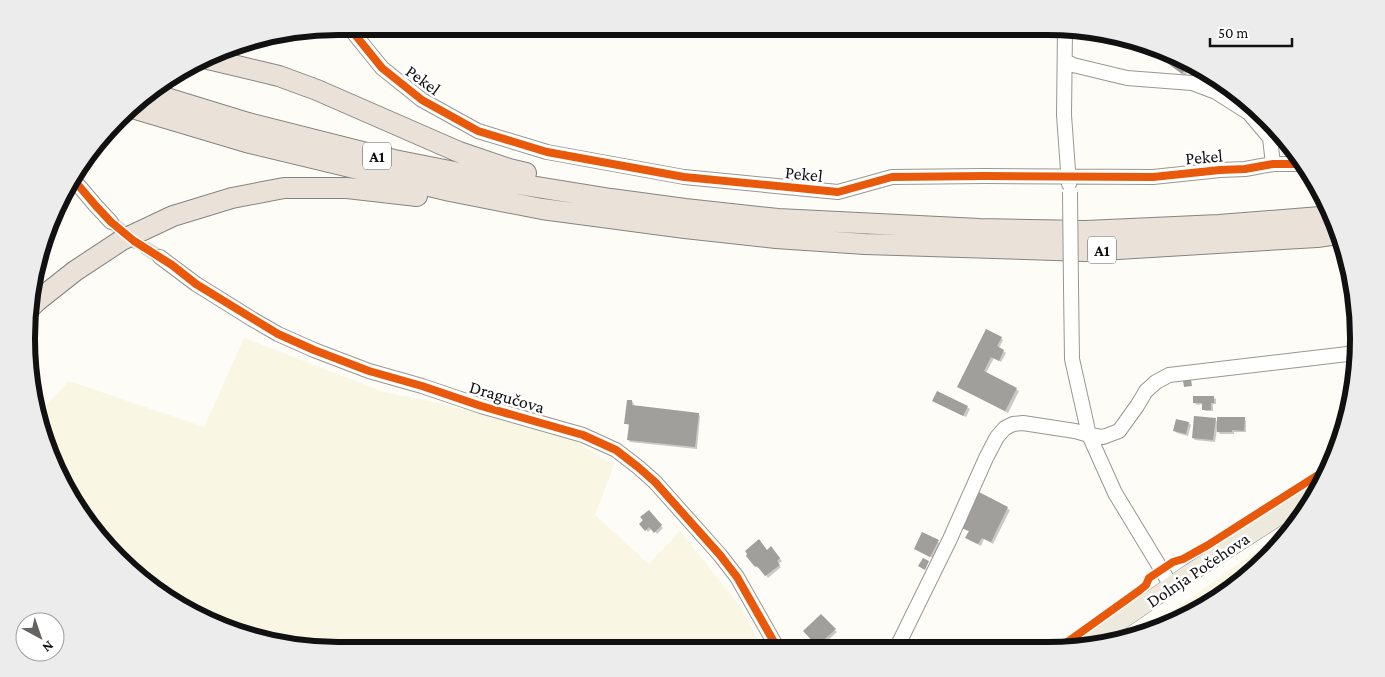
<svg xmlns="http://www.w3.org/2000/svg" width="1385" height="677" font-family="'Crimson Pro',serif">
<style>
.farmland{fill:#f9f7e4}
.shadow{fill:#0003}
.building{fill:#a19f9c}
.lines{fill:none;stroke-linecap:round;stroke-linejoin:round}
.minor-tunnel{stroke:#dad9d4;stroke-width:14;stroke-dasharray:14 7;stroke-linecap:butt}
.minor-casing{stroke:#979795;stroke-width:16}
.major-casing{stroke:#858482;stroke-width:19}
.highway-casing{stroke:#858482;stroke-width:22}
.minor{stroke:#fffffe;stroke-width:14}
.major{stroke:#ede9dc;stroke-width:18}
.highway{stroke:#eae1d8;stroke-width:20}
.minor-bridge-casing{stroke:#979795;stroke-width:16;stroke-linecap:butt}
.minor-bridge{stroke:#fffffe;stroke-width:14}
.cycleway-casing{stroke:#fff;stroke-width:11}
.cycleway{stroke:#e8590c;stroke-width:8}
.labels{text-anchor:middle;stroke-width:5;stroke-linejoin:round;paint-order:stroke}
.shield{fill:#fff;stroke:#585858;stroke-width:1}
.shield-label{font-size:16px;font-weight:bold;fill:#111}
.street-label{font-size:18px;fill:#111;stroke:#fff}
.rim{fill:none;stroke:#111;stroke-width:6}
</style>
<rect width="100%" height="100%" fill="#fdfcf7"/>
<!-- farmland -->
<path class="farmland" d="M244,338L384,392L438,403L532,426L571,439L614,465L595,515L649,564L680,531L740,606L763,649L338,651L219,627L132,573L59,477L39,413L69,381L204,427Z
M1296,525L1294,529L1236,586L1166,627L1138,635L1277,537Z"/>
<!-- shadow -->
<path class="shadow" d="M1134,44L1149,47L1146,52Z
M1170,53L1191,67L1185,76L1165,60Z
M1001,338L1003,340L999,348L1006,353L1001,362L994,358L986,373L1019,391L1008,413L958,387Z
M1213,397L1216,399V404H1213V411H1205L1203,409V404L1197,405L1194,402Z
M632,401L634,404L633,407L698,414L700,416L697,449L630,442L628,439L630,426L625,423Z
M933,401L967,407L970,409L966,417Z
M1244,419L1246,421V432H1234V434H1220L1217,430L1215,442L1195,440L1193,438L1215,420L1218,422Z
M1189,423L1191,425L1188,436L1177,433L1175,431Z
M980,494L1010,510L993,544L984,539L981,546L969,540L970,532L963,528Z
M649,512L663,528L657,534L652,528L648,532L641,524Z
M938,542L940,544L933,558L917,550Z
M773,550L782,561L778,564L781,567L768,578L759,567L758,568L755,566L768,551Z
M821,615L837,632L820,648L805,631Z"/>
<!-- building -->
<path class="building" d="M1133,43L1146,46L1143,51Z
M1169,52L1189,65L1182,74L1163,60Z
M986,329L1002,337L997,346L1004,350L999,361L991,357L984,371L1017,388L1005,411L957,387Z
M1190,373L1192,386L1184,387L1182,374Z
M937,391L968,406L963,416L932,401Z
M1193,396H1214V403H1211V410H1202V403H1193Z
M627,400H632V405L699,413L695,447L627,440L629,424H624Z
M1194,416L1216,418L1213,440L1192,438Z
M1217,417H1245L1244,431L1232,430V432H1217Z
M1176,419L1189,422L1186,434L1173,431Z
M979,492L1008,507L991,542L982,538L978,544L965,538L969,531L961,528Z
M649,510L662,525L654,533L649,527L645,531L639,524L643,520L640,517Z
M922,532L939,540L930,557L914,549Z
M759,539L767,550L771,546L780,558L777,561L780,565L765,576L757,566L755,567L746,556L747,554L745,551Z
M923,558L929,561L925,570L918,566Z
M821,614L836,629L817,646L803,631Z"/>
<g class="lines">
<!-- minor-tunnel -->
<path class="minor-tunnel" d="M111,222L134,241L160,257"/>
<defs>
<path id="minor" d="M348,26L382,68L422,100L478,131L547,152L684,177L838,192L892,177L985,176L1153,177L1220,170L1245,169L1273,164H1299
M1065,30L1064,115L1069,184
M1065,61L1073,65L1127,78L1192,83L1216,92L1249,113L1270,138L1273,164
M73,179L96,206L111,222
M160,257L196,284L252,319L278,334L314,350L369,371L422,386L481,406L583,435L616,450L638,467L655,482L720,555L737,577L778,649
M1071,287L1072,359L1089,435L1115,493L1172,587
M896,649L950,539L986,458L997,437L1005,428L1013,424L1023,423L1075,431L1089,435L1103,437L1119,431L1137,406L1146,391L1156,382L1169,375L1356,353"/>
<path id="major" d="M1081,648L1190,573L1315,493"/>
<path id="highway" d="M208,59L279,76L317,90L459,152L509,169L526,173
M147,92L248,123L394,160L500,181L611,199L685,209L778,219L979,229L1086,231L1219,225L1333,216
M132,108L246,142L450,191L542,209L685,228L776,238L865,244L1085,251L1317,237L1338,234
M31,307L37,301L75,271L122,240L173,216L232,198L284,188H347L417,196"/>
</defs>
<!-- minor casing -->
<use href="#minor" class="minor-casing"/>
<!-- major casing -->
<use href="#major" class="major-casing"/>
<!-- highway casing -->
<use href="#highway" class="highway-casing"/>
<!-- minor -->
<use href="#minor" class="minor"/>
<!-- major -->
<use href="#major" class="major"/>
<!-- highway -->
<use href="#highway" class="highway"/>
<defs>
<path id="minor-bridge" d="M1070,192L1071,287"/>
</defs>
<!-- minor-bridge casing -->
<use href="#minor-bridge" class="minor-bridge-casing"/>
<!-- minor-bridge -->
<use href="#minor-bridge" class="minor-bridge"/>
<defs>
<path id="cycleway" d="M348,26L382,68L422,100L478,131L547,152L684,177L838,192L892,177L985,176L1153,177L1220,170L1245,169L1273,164H1299
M73,179L96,206L111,222L134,241L172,265L196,284L278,334L314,350L369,371L422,386L481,406L583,435L616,450L638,467L655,482L720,555L737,577L778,649
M1059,648L1140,590L1146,585L1149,578L1173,562L1183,559L1208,545L1329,468"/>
</defs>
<!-- cycleway casing -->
<use href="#cycleway" class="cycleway-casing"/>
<!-- cycleway -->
<use href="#cycleway" class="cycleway"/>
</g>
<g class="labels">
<!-- shield labels -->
<g class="shield">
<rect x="363" y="142.5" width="28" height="27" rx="4"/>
<rect x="1088" y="236.5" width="28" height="27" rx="4"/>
</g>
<g class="shield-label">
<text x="377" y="162">A1</text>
<text x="1102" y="256">A1</text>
</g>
<!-- street labels -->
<g class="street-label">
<text transform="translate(423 80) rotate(36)" y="6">Pekel</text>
<text transform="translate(1204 157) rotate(-5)" y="6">Pekel</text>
<text transform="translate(804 174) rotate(6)" y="6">Pekel</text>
<text transform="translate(507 397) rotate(16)" y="6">Dragučova</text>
<text transform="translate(1198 570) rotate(-34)" y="6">Dolnja Počehova</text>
</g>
</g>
<!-- crop -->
<path d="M0 0H1385V677H0ZM338 35H1047A303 303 0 0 1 1350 338V339A303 303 0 0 1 1047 642H338A303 303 0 0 1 35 339V338A303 303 0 0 1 338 35Z" fill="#ececec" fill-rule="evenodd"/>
<path class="rim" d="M338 35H1047A303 303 0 0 1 1350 338V339A303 303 0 0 1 1047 642H338A303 303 0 0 1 35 339V338A303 303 0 0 1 338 35Z"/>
<!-- north arrow -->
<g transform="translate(40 637) rotate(140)"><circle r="24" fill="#ffffff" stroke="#a0a0a0"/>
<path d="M0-4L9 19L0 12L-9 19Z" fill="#646362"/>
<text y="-8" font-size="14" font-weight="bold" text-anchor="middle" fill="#111111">N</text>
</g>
<!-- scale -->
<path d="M1210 38v8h82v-8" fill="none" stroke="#111111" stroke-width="2.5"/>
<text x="1218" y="38" font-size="15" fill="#111111" stroke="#ffffff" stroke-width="4" paint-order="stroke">50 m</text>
</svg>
